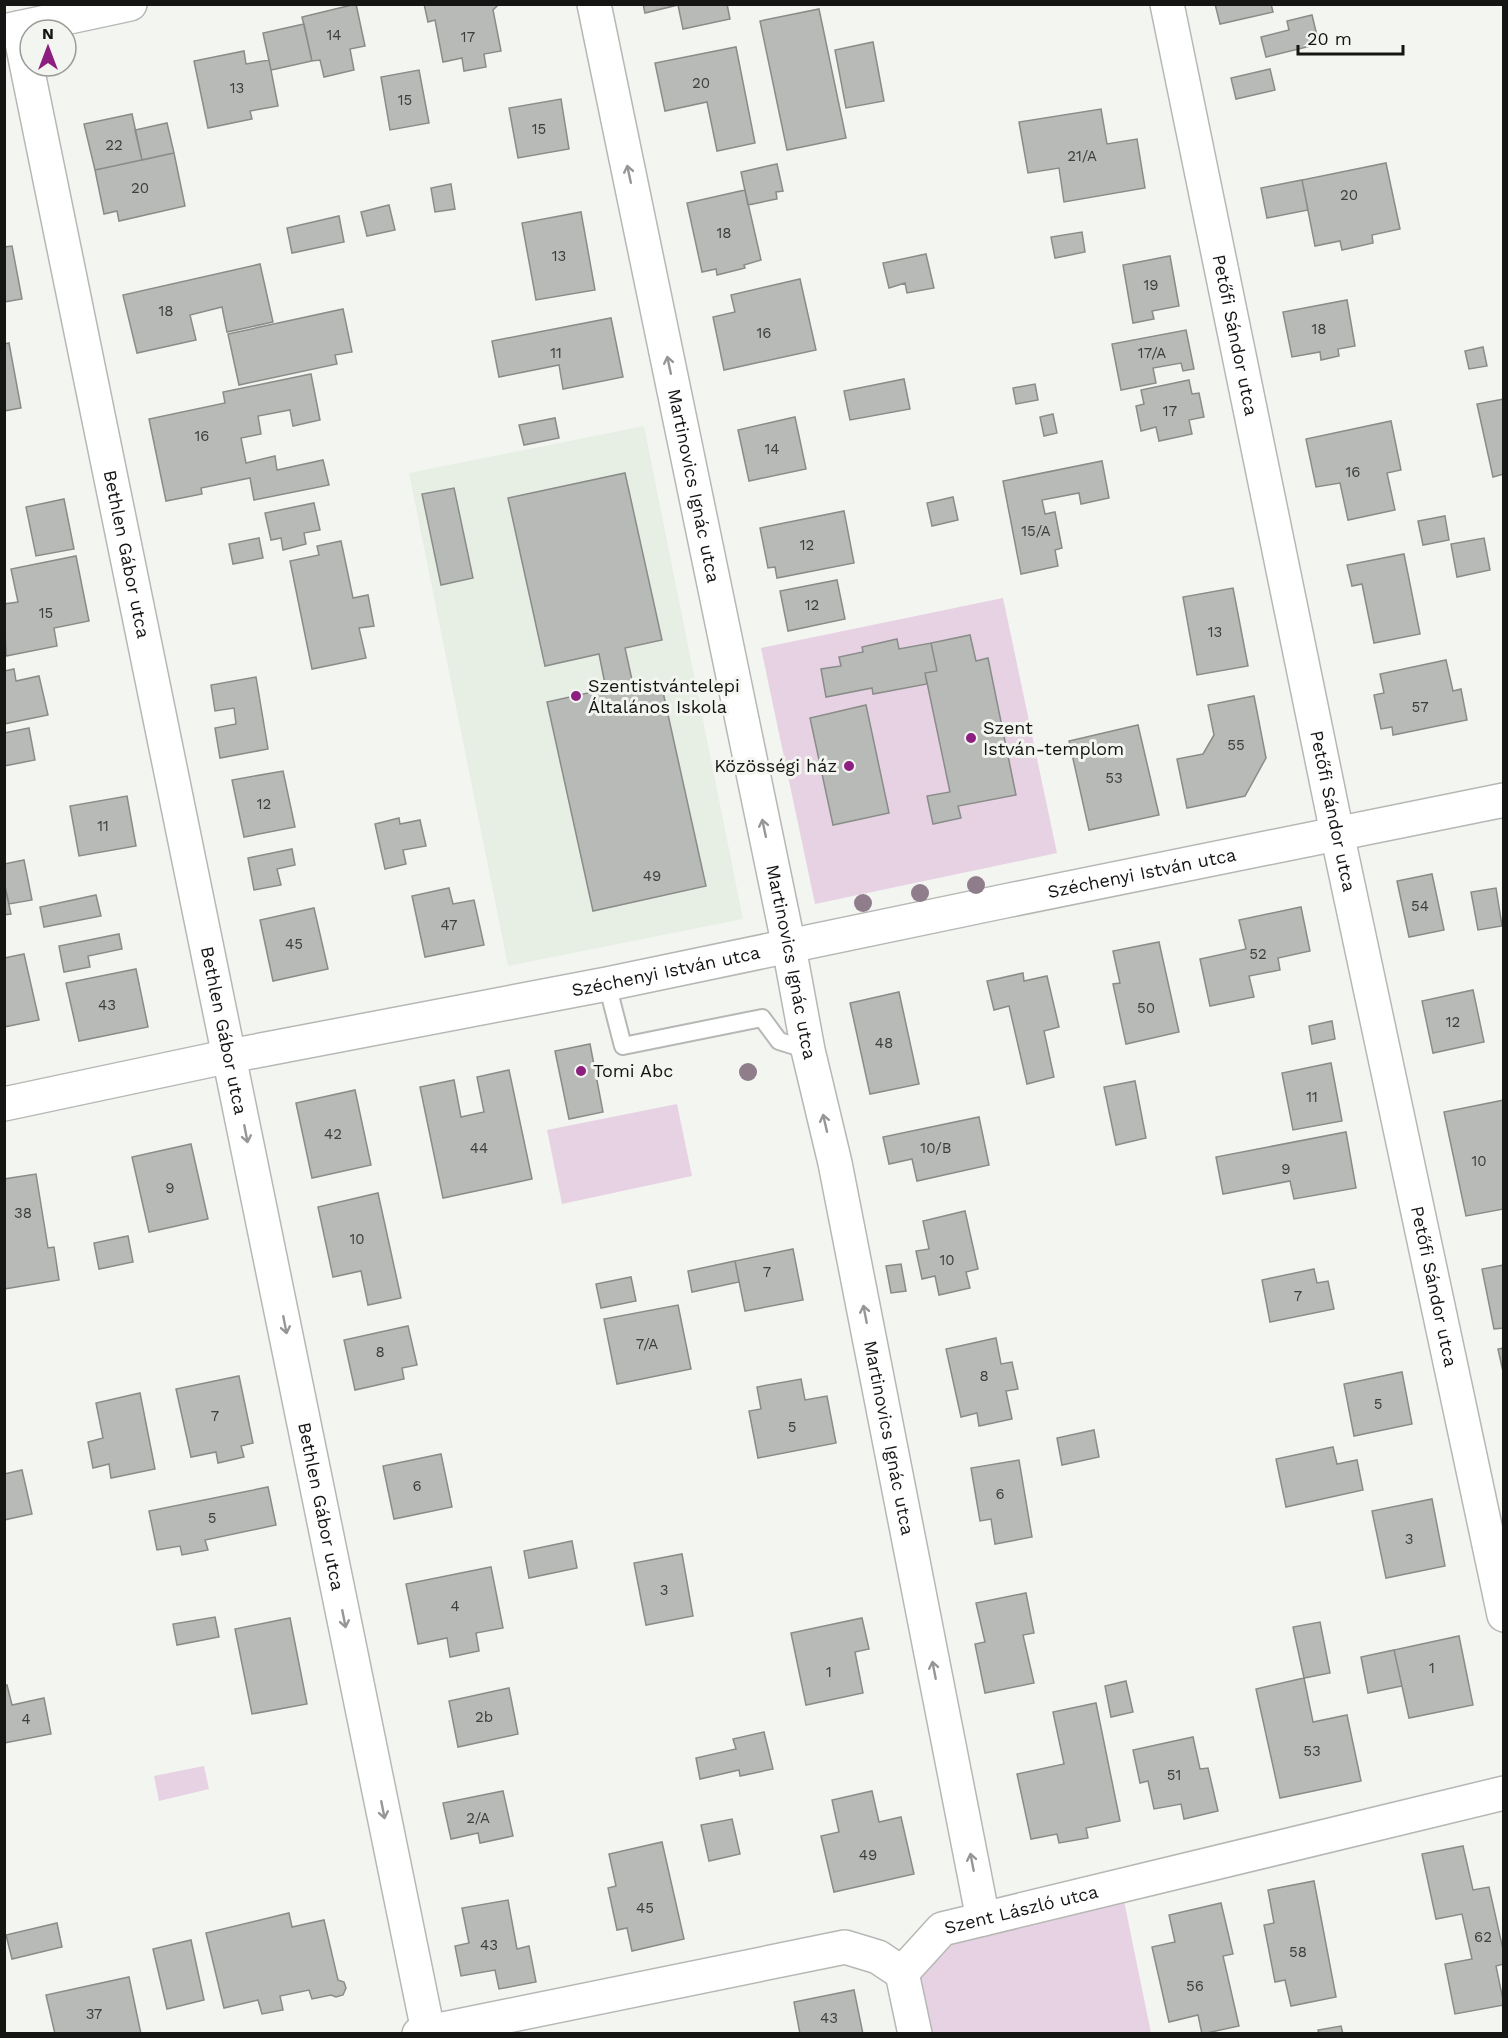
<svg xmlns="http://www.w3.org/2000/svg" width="1508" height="2038" font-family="'Work Sans',sans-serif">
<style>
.built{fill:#e7efe4}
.green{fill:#e7d2e3}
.building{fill:#b7bab6;stroke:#898c88;stroke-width:1.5}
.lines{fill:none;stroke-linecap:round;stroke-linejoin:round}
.lane-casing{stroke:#b6b8b5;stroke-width:20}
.street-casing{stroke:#b6b8b5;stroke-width:36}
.lane{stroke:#fff;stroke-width:16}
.street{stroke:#fff;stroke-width:33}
.tree{fill:#8f7d8c}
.oneway{stroke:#969695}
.poi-dot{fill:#8d1f81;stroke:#f3f5f1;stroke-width:2}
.labels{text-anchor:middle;stroke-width:6;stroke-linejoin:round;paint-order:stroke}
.number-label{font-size:15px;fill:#3e3e3c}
.street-label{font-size:18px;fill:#151514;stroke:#f3f5f1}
.poi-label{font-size:18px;fill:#151514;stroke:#f3f5f1;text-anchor:start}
</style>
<rect width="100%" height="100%" fill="#f3f5f1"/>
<!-- built -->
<path class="built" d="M644,426L743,919L508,966L409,473Z"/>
<!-- green -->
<path class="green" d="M1003,598L1057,853L815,904L761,648Z
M677,1104L692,1176L562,1204L547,1130Z
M204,1766L209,1789L159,1801L154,1776Z
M1121,1886L1151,2033H915L902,1973L942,1929Z"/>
<!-- building -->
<path class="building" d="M356,4L365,46L350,49L354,70L324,77L320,60L312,61L302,17Z
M424,4H499L493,10L501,51L484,54L486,67L464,71L462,58L443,62L435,20L428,22Z
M643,4H727L730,19L683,29L678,5L645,13Z
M1215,4H1271L1273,12L1220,24Z
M819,9L846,138L787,150L760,21Z
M1312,15L1319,44L1266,57L1261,37L1289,30L1287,21Z
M304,24L312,61L271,70L263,33Z
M873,42L884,101L846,108L835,50Z
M736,47L755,143L717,151L707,102L665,111L655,63Z
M244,51L246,64L269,60L278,106L250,111L252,119L208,128L194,61Z
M1270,69L1275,90L1236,99L1231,78Z
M419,70L429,123L390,130L381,77Z
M561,99L569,149L518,158L509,108Z
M1101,109L1107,144L1137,139L1145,188L1064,202L1059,168L1028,173L1019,122Z
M132,114L142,160L95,170L84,124Z
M167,123L174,153L142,160L135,130Z
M174,153L185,206L119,221L117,211L104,214L95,170Z
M1386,163L1400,229L1372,235L1373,243L1342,250L1340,241L1315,246L1302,180Z
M777,164L783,191L776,192L777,199L748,205L741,172Z
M1302,180L1308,210L1267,218L1261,188Z
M451,184L455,209L435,212L431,188Z
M745,190L761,260L744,265L745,268L717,275L716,269L702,272L687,203Z
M389,205L395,230L367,236L361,212Z
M581,212L595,290L536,300L522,223Z
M339,216L344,242L292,253L287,228Z
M1082,232L1085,252L1055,258L1051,237Z
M12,246L22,299L4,302V247Z
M926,254L934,288L907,293L905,283L889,288L883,263Z
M1170,256L1179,306L1152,311L1154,319L1133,323L1123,265Z
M260,264L273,322L227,332L222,307L190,315L196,340L137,353L123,295Z
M800,279L816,350L724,370L713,317L735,312L731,295Z
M1347,300L1355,346L1338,349L1339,356L1321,360L1320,352L1292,357L1283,312Z
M343,309L352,352L335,355L337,364L239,385L228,334Z
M611,318L623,377L563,389L559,365L499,377L492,341Z
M1186,330L1194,369L1183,371L1181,363L1153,368L1156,383L1121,390L1112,344Z
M9,343L21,408L4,411V344Z
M1483,347L1487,366L1469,369L1465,351Z
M311,374L320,420L293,426L290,410L258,416L261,434L241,438L246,463L275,456L277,470L323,460L329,485L254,500L250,478L201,488L202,494L166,501L149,419L225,403L223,392Z
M904,379L910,409L850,420L844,391Z
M1189,380L1192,394L1199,393L1204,417L1189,420L1192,434L1159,441L1156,427L1141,431L1136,406L1144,404L1141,390Z
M1035,384L1038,400L1016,404L1013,388Z
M1504,399V474L1493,477L1477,404Z
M1053,414L1057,433L1044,436L1040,417Z
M795,417L806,469L749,481L738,430Z
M555,418L559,438L524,445L519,425Z
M1391,421L1401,470L1387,473L1395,510L1348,520L1340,483L1316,487L1306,439Z
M1102,461L1109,498L1081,504L1079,493L1042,500L1045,514L1055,512L1062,548L1055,550L1058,566L1021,574L1003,481Z
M625,473L662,640L625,648L634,689L661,683L706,886L593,911L547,702L606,689L599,654L545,666L508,498Z
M454,488L473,578L441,585L422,494Z
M953,497L958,520L932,526L927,503Z
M64,499L74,549L36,556L26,507Z
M314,503L320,530L304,533L306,544L283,550L281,538L271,540L265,513Z
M844,511L854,563L777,578L775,567L768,568L760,528Z
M1445,516L1449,540L1423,545L1418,521Z
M259,538L263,558L233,564L229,544Z
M1484,538L1490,570L1457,577L1451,544Z
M341,541L353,598L368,595L374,626L359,628L366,658L312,669L290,561L319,555L317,546Z
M1404,554L1420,634L1374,643L1362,584L1352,586L1347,565Z
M76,556L89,621L54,628L57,646L6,656L4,604L18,602L11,569Z
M837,580L845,619L788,631L780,591Z
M1233,588L1248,666L1197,675L1183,597Z
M970,635L976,661L988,658L1016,795L958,806L961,818L933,824L927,796L950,792L925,673L937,671L931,643Z
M897,639L899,649L931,643L937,671L925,673L927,684L873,694L872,688L826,697L821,669L841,666L839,657L863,652L862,647Z
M1446,660L1453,691L1461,689L1467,720L1393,735L1392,727L1381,729L1374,695L1384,693L1380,674Z
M14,669L16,681L39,676L48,715L4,724V671Z
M256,677L268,749L220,758L215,728L236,724L234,708L215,711L211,685Z
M1254,696L1266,758L1245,796L1187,808L1177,759L1203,754L1214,735L1208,705Z
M866,705L889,813L833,825L810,718Z
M1138,725L1159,815L1089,830L1069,741Z
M29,728L35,760L4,766V733Z
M283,771L295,827L244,837L232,780Z
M127,796L136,846L79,856L70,806Z
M399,818L400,824L420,820L426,846L403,850L406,864L385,869L375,824Z
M292,849L295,865L277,869L281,885L254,890L248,858Z
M24,860L32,900L9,904L4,882V864Z
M1432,874L1444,930L1409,937L1397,881Z
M4,882L11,914L4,915Z
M449,888L453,904L474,900L484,945L425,957L412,896Z
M1496,888L1502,926L1478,930L1471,892Z
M96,895L101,916L44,927L40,907Z
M1301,907L1310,951L1278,958L1280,970L1249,976L1254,997L1210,1006L1200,959L1246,949L1239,920Z
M314,908L328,969L273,981L260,920Z
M119,934L122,949L88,956L90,967L64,972L59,946Z
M1159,942L1179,1032L1126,1044L1113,984L1120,983L1113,951Z
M24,954L39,1020L4,1027V958Z
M136,969L148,1027L79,1041L66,983Z
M1023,973L1024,981L1047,976L1059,1027L1044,1031L1054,1077L1027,1084L1009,1006L994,1010L987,981Z
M1473,990L1484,1042L1433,1053L1422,1001Z
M899,992L919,1084L870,1094L850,1003Z
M1332,1021L1335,1039L1312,1044L1309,1026Z
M590,1044L603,1112L569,1119L555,1051Z
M1331,1063L1342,1121L1293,1130L1282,1073Z
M509,1070L532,1179L443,1198L420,1087L454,1080L461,1117L484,1112L477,1077Z
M1135,1081L1146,1138L1116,1145L1104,1087Z
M355,1090L371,1165L312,1178L296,1103Z
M1504,1100V1209L1466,1216L1444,1112Z
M979,1117L989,1165L917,1181L912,1159L889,1164L883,1137Z
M1346,1132L1356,1188L1294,1199L1290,1181L1223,1194L1216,1157Z
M191,1144L208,1219L149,1232L132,1157Z
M36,1174L48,1248L54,1247L59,1280L4,1289V1179Z
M378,1193L401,1298L368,1305L361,1271L333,1277L318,1207Z
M965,1211L978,1269L966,1272L970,1288L939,1295L935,1276L922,1279L916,1251L929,1249L923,1221Z
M128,1236L133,1262L99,1269L94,1243Z
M793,1249L803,1300L745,1311L735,1261Z
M735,1261L739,1282L692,1292L688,1271Z
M901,1264L906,1291L891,1293L886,1266Z
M1504,1265V1328L1494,1329L1482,1269Z
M1314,1269L1317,1283L1328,1281L1334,1309L1270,1322L1262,1280Z
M631,1277L636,1301L601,1308L596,1284Z
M678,1305L691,1369L617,1384L604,1319Z
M408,1326L417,1365L402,1368L404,1379L355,1390L344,1340Z
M996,1338L1001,1364L1012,1362L1018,1389L1006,1391L1012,1419L979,1426L977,1413L961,1417L946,1349Z
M1504,1348V1376L1498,1349Z
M1402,1372L1412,1424L1354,1436L1344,1384Z
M239,1376L253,1443L241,1446L244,1457L218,1463L216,1452L191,1457L176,1389Z
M801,1379L805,1400L827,1396L836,1443L758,1458L749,1411L761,1409L757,1387Z
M140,1393L155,1469L111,1478L109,1464L93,1468L88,1442L103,1438L96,1403Z
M1094,1430L1099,1457L1062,1465L1057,1438Z
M1333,1447L1337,1464L1357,1460L1363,1490L1286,1507L1276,1459Z
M441,1454L452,1507L394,1519L383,1466Z
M1019,1460L1032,1537L995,1544L991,1519L980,1521L971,1468Z
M22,1470L32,1514L4,1520V1474Z
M268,1487L276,1525L205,1540L208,1550L182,1555L180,1546L157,1550L149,1511Z
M1432,1499L1445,1566L1386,1578L1372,1511Z
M572,1541L577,1568L529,1578L524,1551Z
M682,1554L693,1616L646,1625L634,1563Z
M491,1567L503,1628L476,1633L479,1651L450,1657L447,1638L418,1644L406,1584Z
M1026,1593L1034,1633L1023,1635L1034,1683L985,1693L975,1644L985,1642L976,1603Z
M215,1617L219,1637L177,1645L173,1624Z
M290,1618L307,1704L252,1714L235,1629Z
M862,1618L869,1649L855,1652L863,1693L806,1705L791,1633Z
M1320,1622L1330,1673L1304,1678L1293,1627Z
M1459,1636L1473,1705L1409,1718L1394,1650Z
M1394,1650L1402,1686L1368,1693L1361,1657Z
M1304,1678L1313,1722L1347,1715L1361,1781L1280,1798L1256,1689Z
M1126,1681L1133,1712L1111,1717L1105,1686Z
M4,1685H7L12,1705L44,1698L51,1734L4,1743Z
M509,1688L518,1734L458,1747L449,1701Z
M1096,1703L1120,1821L1086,1828L1088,1838L1059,1843L1057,1834L1031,1839L1017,1774L1064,1764L1053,1712Z
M764,1732L773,1769L740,1776L739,1770L700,1779L696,1758L736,1749L733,1739Z
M1193,1737L1200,1769L1208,1768L1218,1811L1184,1819L1181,1804L1154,1809L1148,1781L1140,1783L1133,1750Z
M503,1791L513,1836L480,1843L478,1833L451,1839L443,1803Z
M872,1791L879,1822L901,1817L914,1874L834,1892L821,1836L839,1832L832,1800Z
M732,1819L740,1854L709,1861L701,1825Z
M662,1842L684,1939L632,1951L627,1928L617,1930L608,1888L616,1886L609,1854Z
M1463,1846L1473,1890L1489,1887L1504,1954V1964L1496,1966L1504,2005L1455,2014L1445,1964L1472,1959L1462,1914L1436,1919L1422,1854Z
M1314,1881L1336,1997L1291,2006L1285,1980L1275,1982L1264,1925L1274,1923L1268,1890Z
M508,1900L517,1949L529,1946L536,1982L499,1989L495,1970L461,1976L455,1946L469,1943L462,1908Z
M1221,1903L1233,1954L1223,1956L1239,2026L1202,2034L1198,2015L1169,2022L1152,1947L1175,1942L1169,1915Z
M289,1913L292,1927L324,1920L338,1980L344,1982L346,1988L343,1995L336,1997L331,1995L312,1999L309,1990L280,1996L283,2010L262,2014L258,2000L224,2008L206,1933Z
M57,1923L62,1947L12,1959L6,1935Z
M191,1940L204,2000L167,2009L153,1949Z
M129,1977L141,2034H55L46,1995Z
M854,1990L863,2034H800L794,2002Z
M1341,2026L1343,2034H1319L1318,2030Z"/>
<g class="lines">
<defs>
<path id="lane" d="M607,984L623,1046L762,1018L779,1041L808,1050"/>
<g id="street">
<path id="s1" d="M594,4L789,947L808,1050L835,1163L983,1919"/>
<path id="s2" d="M1167,4L1337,833L1504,1615"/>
<path id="s3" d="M19,28L428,2031"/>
<path d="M4,31L130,4"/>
<path id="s4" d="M4,1104L230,1056L607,984L1005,901L1504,800"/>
<path id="s5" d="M902,1973L942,1929L1504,1793"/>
<path d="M902,1973L915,2034"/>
<path d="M419,2034L845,1947L878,1957L902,1973"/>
</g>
</defs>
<!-- lane casing -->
<use href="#lane" class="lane-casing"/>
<!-- street casing -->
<use href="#street" class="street-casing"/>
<!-- lane -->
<use href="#lane" class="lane"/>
<!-- street -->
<use href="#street" class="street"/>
</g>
<!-- trees -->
<g class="tree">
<circle cx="976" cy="885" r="9"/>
<circle cx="920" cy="893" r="9"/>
<circle cx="863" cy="903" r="9"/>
<circle cx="748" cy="1072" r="9"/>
</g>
<!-- one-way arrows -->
<defs><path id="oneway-shaft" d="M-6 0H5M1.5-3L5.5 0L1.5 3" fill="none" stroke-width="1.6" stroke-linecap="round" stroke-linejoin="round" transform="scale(1.5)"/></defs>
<g class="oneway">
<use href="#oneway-shaft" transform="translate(629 174) rotate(-102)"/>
<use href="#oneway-shaft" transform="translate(669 365) rotate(-102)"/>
<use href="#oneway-shaft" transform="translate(764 828) rotate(-102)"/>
<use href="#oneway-shaft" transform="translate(825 1123) rotate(-103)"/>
<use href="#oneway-shaft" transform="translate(246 1134) rotate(79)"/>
<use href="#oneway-shaft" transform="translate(865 1314) rotate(-101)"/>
<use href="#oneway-shaft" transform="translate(285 1325) rotate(79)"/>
<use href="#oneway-shaft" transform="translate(344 1619) rotate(79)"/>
<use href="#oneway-shaft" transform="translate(934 1670) rotate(-101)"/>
<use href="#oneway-shaft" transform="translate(383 1810) rotate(79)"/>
<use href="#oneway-shaft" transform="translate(972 1862) rotate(-101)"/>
</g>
<!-- markers -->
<g class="poi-dot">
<circle cx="576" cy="696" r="6"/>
<circle cx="971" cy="738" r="6"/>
<circle cx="849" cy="766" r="6"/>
<circle cx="581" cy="1071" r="6"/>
</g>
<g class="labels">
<!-- number labels -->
<g class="number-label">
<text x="334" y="40">14</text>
<text x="468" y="42">17</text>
<text x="701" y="88">20</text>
<text x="237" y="93">13</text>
<text x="405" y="105">15</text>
<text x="539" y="134">15</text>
<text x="114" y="150">22</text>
<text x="1082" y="161">21/A</text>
<text x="140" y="193">20</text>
<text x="1349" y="200">20</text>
<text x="724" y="238">18</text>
<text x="559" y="261">13</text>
<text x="1151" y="290">19</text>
<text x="166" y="316">18</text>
<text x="1319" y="334">18</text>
<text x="764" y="338">16</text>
<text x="556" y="358">11</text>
<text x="1152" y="358">17/A</text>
<text x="1170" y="416">17</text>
<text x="202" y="441">16</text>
<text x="772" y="454">14</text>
<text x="1353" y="477">16</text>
<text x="1036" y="536">15/A</text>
<text x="807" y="550">12</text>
<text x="812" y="610">12</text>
<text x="46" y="618">15</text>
<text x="1215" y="637">13</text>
<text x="1420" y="712">57</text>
<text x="1236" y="750">55</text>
<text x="1114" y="783">53</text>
<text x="264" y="809">12</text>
<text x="103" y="831">11</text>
<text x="652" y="881">49</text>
<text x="1420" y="911">54</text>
<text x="449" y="930">47</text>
<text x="294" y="949">45</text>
<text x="1258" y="959">52</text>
<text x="107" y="1010">43</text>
<text x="1146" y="1013">50</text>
<text x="1453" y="1027">12</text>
<text x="884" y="1048">48</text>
<text x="1312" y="1102">11</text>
<text x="333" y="1139">42</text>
<text x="479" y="1153">44</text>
<text x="936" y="1153">10/B</text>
<text x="1479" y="1166">10</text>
<text x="1286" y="1174">9</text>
<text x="170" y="1193">9</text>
<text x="23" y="1218">38</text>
<text x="357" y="1244">10</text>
<text x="947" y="1265">10</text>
<text x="767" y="1277">7</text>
<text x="1298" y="1301">7</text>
<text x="647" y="1349">7/A</text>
<text x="380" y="1357">8</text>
<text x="984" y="1381">8</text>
<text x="1378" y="1409">5</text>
<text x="215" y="1421">7</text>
<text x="792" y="1432">5</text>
<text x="417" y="1491">6</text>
<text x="1000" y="1499">6</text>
<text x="212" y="1523">5</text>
<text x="1409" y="1544">3</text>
<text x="664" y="1595">3</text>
<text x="455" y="1611">4</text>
<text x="1432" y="1673">1</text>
<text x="829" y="1677">1</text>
<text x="484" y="1722">2b</text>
<text x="26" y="1724">4</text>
<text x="1312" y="1756">53</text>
<text x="1174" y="1780">51</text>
<text x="478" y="1823">2/A</text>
<text x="868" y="1860">49</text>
<text x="645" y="1913">45</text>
<text x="1483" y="1942">62</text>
<text x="489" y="1950">43</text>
<text x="1298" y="1957">58</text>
<text x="1195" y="1991">56</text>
<text x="94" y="2019">37</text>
<text x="829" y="2023">43</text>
</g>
<!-- street labels -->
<g class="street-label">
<text dy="6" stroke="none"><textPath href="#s2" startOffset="338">Petőfi Sándor utca</textPath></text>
<text dy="6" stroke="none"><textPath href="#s1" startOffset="492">Martinovics Ignác utca</textPath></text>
<text dy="6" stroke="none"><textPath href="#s3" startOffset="537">Bethlen Gábor utca</textPath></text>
<text dy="6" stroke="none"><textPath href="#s2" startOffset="824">Petőfi Sándor utca</textPath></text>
<text dy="6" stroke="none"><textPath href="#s4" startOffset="1161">Széchenyi István utca</textPath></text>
<text dy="6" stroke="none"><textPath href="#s1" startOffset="978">Martinovics Ignác utca</textPath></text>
<text dy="6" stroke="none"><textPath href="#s4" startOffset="675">Széchenyi István utca</textPath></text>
<text dy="6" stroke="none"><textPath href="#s3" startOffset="1023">Bethlen Gábor utca</textPath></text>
<text dy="6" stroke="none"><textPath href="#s2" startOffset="1310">Petőfi Sándor utca</textPath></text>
<text dy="6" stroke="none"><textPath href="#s1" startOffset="1464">Martinovics Ignác utca</textPath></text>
<text dy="6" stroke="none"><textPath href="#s3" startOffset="1509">Bethlen Gábor utca</textPath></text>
<text dy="6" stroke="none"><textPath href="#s5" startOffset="141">Szent László utca</textPath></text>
</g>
<!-- poi labels -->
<g class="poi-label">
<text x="588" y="692">Szentistvántelepi<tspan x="588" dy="21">Általános Iskola</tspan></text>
<text x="983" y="734">Szent<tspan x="983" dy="21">István-templom</tspan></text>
<text x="837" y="772" text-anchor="end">Közösségi ház</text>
<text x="593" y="1077">Tomi Abc</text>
</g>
</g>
<!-- border -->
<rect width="1508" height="2038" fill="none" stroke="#151514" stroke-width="12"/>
<!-- north arrow -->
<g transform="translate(48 48)"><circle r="28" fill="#f3f5f1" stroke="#9a9b99" stroke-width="1.5"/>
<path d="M0-4.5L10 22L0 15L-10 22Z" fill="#8d1f81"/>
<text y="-9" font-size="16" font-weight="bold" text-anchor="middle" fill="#151514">N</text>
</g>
<!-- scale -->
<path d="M1298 45v9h105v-9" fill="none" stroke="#151514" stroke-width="3"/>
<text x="1307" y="45" font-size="18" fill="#151514" stroke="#f3f5f1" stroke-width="4.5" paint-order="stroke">20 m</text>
</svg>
